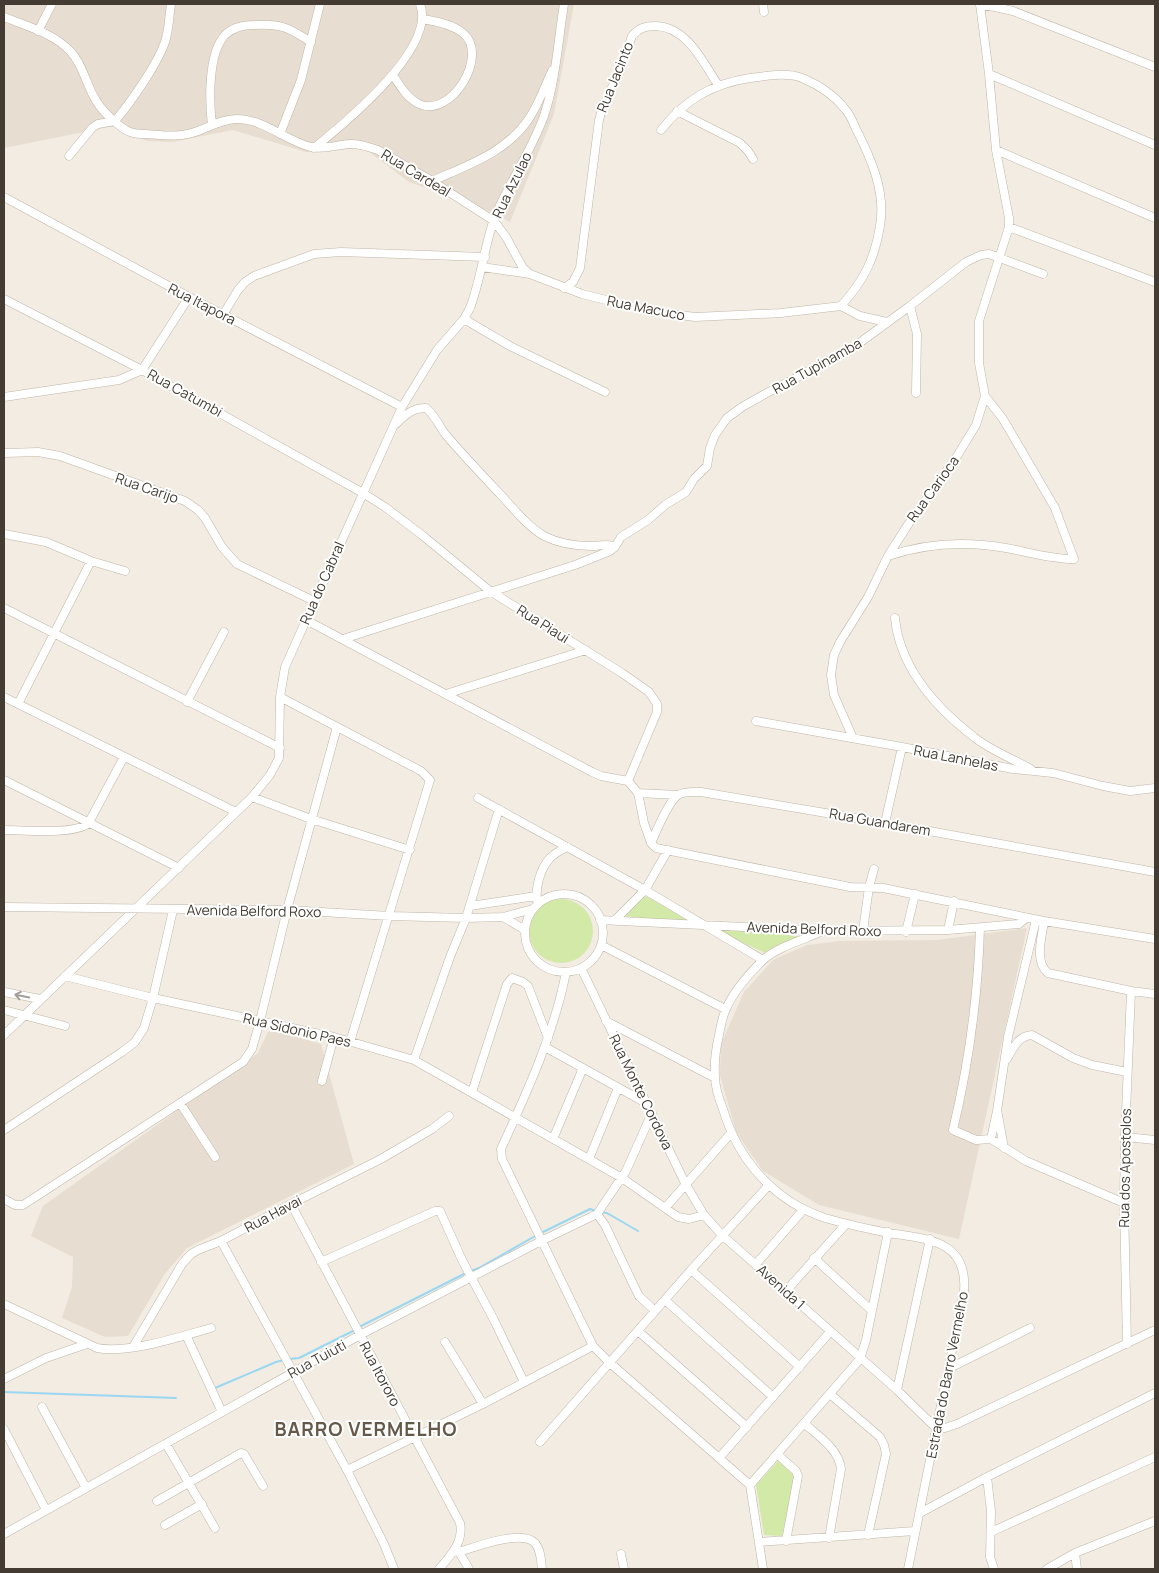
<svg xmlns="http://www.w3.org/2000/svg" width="1159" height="1573" font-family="Manrope,sans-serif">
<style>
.residential{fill:#e7ddd0}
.green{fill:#d2e9a8}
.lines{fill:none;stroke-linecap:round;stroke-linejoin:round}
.stream{stroke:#9ad7f3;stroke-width:2}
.minor-casing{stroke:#c1b6a8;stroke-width:9}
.minor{stroke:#fff;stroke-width:8}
.oneway{stroke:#a29e99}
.labels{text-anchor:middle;stroke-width:4;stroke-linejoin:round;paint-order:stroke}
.street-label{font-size:14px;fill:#443c33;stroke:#fff}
.district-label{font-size:19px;font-weight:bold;letter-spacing:1px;fill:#675949;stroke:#fff}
</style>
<rect width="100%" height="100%" fill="#f2ece2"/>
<!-- residential -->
<path class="residential" d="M4,4H574L554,114L510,222L480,207L409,182L364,148L306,152L233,130L172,142L147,141L137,136H130L114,126L4,148Z
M1027,928L959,1239L819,1205L763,1171L736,1132L720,1075L721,1044L744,992L773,960L807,945L841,941L937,940Z
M268,1032H280L321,1044L354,1164L187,1248L164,1275L128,1336L105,1337L62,1318L72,1287L73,1257L31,1236L43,1206L258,1053Z"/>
<!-- green -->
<path class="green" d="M643,895L704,925L803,937L765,953L704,925L624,916Z
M529 931a32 32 0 1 1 64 0a32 32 0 1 1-64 0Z
M779,1460L795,1477L782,1536L764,1535L756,1485Z"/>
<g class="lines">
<!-- stream -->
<path class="stream" d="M600,1212L607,1213L638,1231
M541,1233L590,1209L596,1211
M471,1271L479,1268L537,1235
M359,1327L466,1273
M289,1359L299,1358L355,1330
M215,1388L276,1362L284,1360
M4,1392L176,1398"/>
<defs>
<path id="minor" d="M763,4L764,12
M980,5L995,7L1013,11L1155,67
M4,17C26,26 54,33 71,52C84,66 86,86 97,102C102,111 121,129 130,132C135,134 140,134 145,134C163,135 180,138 198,131C211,126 223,119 237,119C264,119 286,141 311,147C324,150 336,145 349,144C359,143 369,147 378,150L432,181L494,221L506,237L523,268L530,274L582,294L650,311L695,317L781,313L841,306L860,316L887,322
M38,31L52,4
M989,74L1155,145
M393,75C400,86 407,98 419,104C451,119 490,55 463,33C452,24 435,21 422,19
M677,111L740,143L748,151L753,159
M212,125C209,101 208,53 225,35C233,27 244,25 254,25C281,23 289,28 311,42
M661,130C685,100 711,84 750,78C766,76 787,72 802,78C819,85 834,95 845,109C850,114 853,122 856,129C871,158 886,192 880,226C874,261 864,280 841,306
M280,134L301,80L320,4
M314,148C345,123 437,48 420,4
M996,150L1155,218
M69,156L92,128L98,124L115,121C131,102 157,65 165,42C169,30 169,17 171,4
M432,181C468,165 508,152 530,117C539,103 545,86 552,71
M4,197L189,297L402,407
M1009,227L1155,282
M482,267L530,274
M564,288L573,282L580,268L599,120L603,106L619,73L632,36C639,28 645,26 656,26C687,27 703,62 718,85
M4,299L142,370L363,493L385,507L422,535L490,591L622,673L649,692L657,704V712L628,781L638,793L644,823L651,843
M910,306L917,334L916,393
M223,315L238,290L245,282L254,276L314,254L341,252L485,257
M464,319L510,346L605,392
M4,397L119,380L142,370L189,297
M396,424C405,415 412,408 426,408C435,415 439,426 446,435C463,455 482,475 500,494C513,508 527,526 544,536C558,543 577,546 592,546C600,546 607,543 615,547
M4,453L38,452L60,456L185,501L198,510L205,518L222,547L237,564L314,601
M4,534L46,542L91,561L125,571
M888,556C926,543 967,541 1006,548C1029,552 1050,559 1074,559L1055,508L1003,419L985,396
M4,608L280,748
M895,618C900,668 935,707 974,737C990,750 1013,759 1031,769
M306,620L592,772L601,776L628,781
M343,639L575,565L610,551L615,547L621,537L648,520L665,505L686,492L694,479L707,466L710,448L715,435L727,418L742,407L765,394L851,349L910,306L966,262L981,255L989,254L1043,274
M446,694L586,650
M4,697L236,812
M280,697L421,771L430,780L350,1042
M187,702L224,632
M18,704L91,561
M756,721L902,747L1013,769L1053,773L1103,786L1130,791L1155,788
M853,738L834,695L831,675L834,655L840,642L868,597L888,556L909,523L957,456L976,425L985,396L979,363V321L1009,227V218L996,150L989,74L980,4
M4,780L179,868
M638,793L678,795
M252,797L311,819L410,850
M478,798L645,890L763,960
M885,823L902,747
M4,830C25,830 71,835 88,824L124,757
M1155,872L885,823L701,792C695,792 684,791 678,795C668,802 656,832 651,843L656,848L850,887L883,888L1044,921L1155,939
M525 933a39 39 0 1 1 78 0a39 39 0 1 1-78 0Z
M538,904C534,890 540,869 550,858C554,854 561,850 567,847
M470,906L536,896
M4,907L287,910L390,916L466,918L503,917L533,909
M503,917L525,930
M600,920L823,931L948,930L1019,924L1026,918
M615,920L645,890L668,850
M1044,921C1042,937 1034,962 1048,973L1131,991L1155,994
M980,928C978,996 969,1063 953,1130L976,1140L991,1139L1026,1161L1124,1203
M948,930L954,901
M823,931C806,939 776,947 762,961C749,974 733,992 726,1009C722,1017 721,1026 719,1035C716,1048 714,1062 715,1076C715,1087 719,1099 723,1109C738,1160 774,1201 825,1218C846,1224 868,1229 889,1233C927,1239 968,1240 964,1291L908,1569
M863,931L869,887L874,869
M906,932L915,894
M601,945L725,1009
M581,968L685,1183L704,1215L722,1235L897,1390L937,1429
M566,972C554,1034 527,1092 501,1149L502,1159L593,1346L610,1363L750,1485L763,1569
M65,976L153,998L334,1037L414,1060L622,1178L678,1217L689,1219L704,1215
M4,992L40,999
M4,1010L65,1026
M606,1021L715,1078
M4,1035L252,797L270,775L279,758L280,697L285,667L402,407L437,350L464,319L470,308C481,279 484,248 494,219C508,184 531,152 544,116C556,80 558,41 564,4
M545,1047L646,1103
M1007,1059C1013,1048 1018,1036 1032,1035L1073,1058L1092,1065L1127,1072
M414,1060L450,957L466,918L499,809
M322,1081L334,1037
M472,1092L507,984L512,978L523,982L528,986L548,1038
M180,1103L215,1157
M998,1115L1004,1148
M4,1130L122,1052L135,1042L144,1028L153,998L173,910
M1125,1137L1155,1140
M553,1139L583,1068
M991,1139L997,1111L1008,1037L1036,920
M589,1159L618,1088
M4,1199L15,1205H23L243,1062L252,1049L260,1021L287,910L337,727
M291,1204L460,1523C464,1542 450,1556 439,1569
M666,1207L731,1133
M597,1214L605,1225L634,1286L639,1296L655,1311
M221,1241L347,1470L384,1544L394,1569
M814,1258L871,1310
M321,1262L435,1211H440L462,1260L494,1320L524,1382
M756,1264L804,1209
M691,1270L800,1367
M786,1291L846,1224
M665,1300L773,1397
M4,1304L97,1348C128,1354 179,1337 211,1328
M638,1331L747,1427
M186,1335L222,1412
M445,1342L483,1404
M1127,1344L1124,1203L1125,1137L1131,991
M133,1347L172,1281L182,1264L191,1254L198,1250L221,1241L291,1204L381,1159L432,1129L449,1116
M948,1369L1030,1328
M4,1379L46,1358L87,1344
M897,1390L930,1239
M830,1394L880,1437L884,1445L886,1454L868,1535
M42,1407L86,1488
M804,1423C818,1436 839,1449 841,1469L829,1538
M4,1429L46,1510
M937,1429L945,1428L957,1424L1155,1330
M540,1442L691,1270L769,1185
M166,1444L215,1528
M777,1454L796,1471L798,1476L786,1541
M719,1458L830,1332
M347,1470L483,1404L593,1346
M987,1477L991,1511L990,1557L994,1569
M750,1485L860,1359L866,1340L888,1232
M157,1501L241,1453L244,1454L263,1486
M920,1513L987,1477L1155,1393
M165,1525L202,1504
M991,1532L1155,1457
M4,1534L360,1335L541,1241L597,1214L626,1171L652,1113
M760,1542L915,1531
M455,1551L459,1552C475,1547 522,1529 535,1543C541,1550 541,1561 542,1569
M459,1552L469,1569
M1075,1553L1077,1569
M621,1554L624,1569
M1047,1569L1075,1553L1155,1521"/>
</defs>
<!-- minor casing -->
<use href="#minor" class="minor-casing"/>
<!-- minor -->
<use href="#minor" class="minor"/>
</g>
<!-- one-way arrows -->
<defs><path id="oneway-shaft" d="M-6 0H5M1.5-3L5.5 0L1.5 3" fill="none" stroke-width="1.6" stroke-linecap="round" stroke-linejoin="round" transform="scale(1.25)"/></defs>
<use class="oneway" href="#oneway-shaft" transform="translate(22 996) rotate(-169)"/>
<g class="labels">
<!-- street labels -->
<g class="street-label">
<text transform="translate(615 77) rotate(-68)" y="5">Rua Jacinto</text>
<text transform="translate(416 173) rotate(31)" y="5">Rua Cardeal</text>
<text transform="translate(512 185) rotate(-64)" y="5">Rua Azulao</text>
<text transform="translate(202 304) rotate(27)" y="5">Rua Itapora</text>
<text transform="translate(646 308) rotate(11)" y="5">Rua Macuco</text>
<text transform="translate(817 366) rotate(-29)" y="5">Rua Tupinamba</text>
<text transform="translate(185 393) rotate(29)" y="5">Rua Catumbi</text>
<text transform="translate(147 488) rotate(19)" y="5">Rua Carijo</text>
<text transform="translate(933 489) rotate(-54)" y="5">Rua Carioca</text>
<text transform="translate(322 583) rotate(-66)" y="5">Rua do Cabral</text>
<text transform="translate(543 624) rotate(32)" y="5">Rua Piaui</text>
<text transform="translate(956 758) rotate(11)" y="5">Rua Lanhelas</text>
<text transform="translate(880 822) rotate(10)" y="5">Rua Guandarem</text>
<text transform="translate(254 911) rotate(1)" y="5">Avenida Belford Roxo</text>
<text transform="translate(814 929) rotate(2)" y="5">Avenida Belford Roxo</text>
<text transform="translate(297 1030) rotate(13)" y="5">Rua Sidonio Paes</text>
<text transform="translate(641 1092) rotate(64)" y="5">Rua Monte Cordova</text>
<text transform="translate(1125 1168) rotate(-89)" y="5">Rua dos Apostolos</text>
<text transform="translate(273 1214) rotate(-28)" y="5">Rua Havai</text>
<text transform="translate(781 1287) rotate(42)" y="5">Avenida 1</text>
<text transform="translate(317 1359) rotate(-29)" y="5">Rua Tuiuti</text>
<text transform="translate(380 1374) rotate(62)" y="5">Rua Itororo</text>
<text transform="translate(947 1375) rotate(-79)" y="5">Estrada do Barro Vermelho</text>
</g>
<!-- district labels -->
<g class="district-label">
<text x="366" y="1436">BARRO VERMELHO</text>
</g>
</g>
<!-- border -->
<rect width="1159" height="1573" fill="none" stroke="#443c33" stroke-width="10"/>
</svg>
